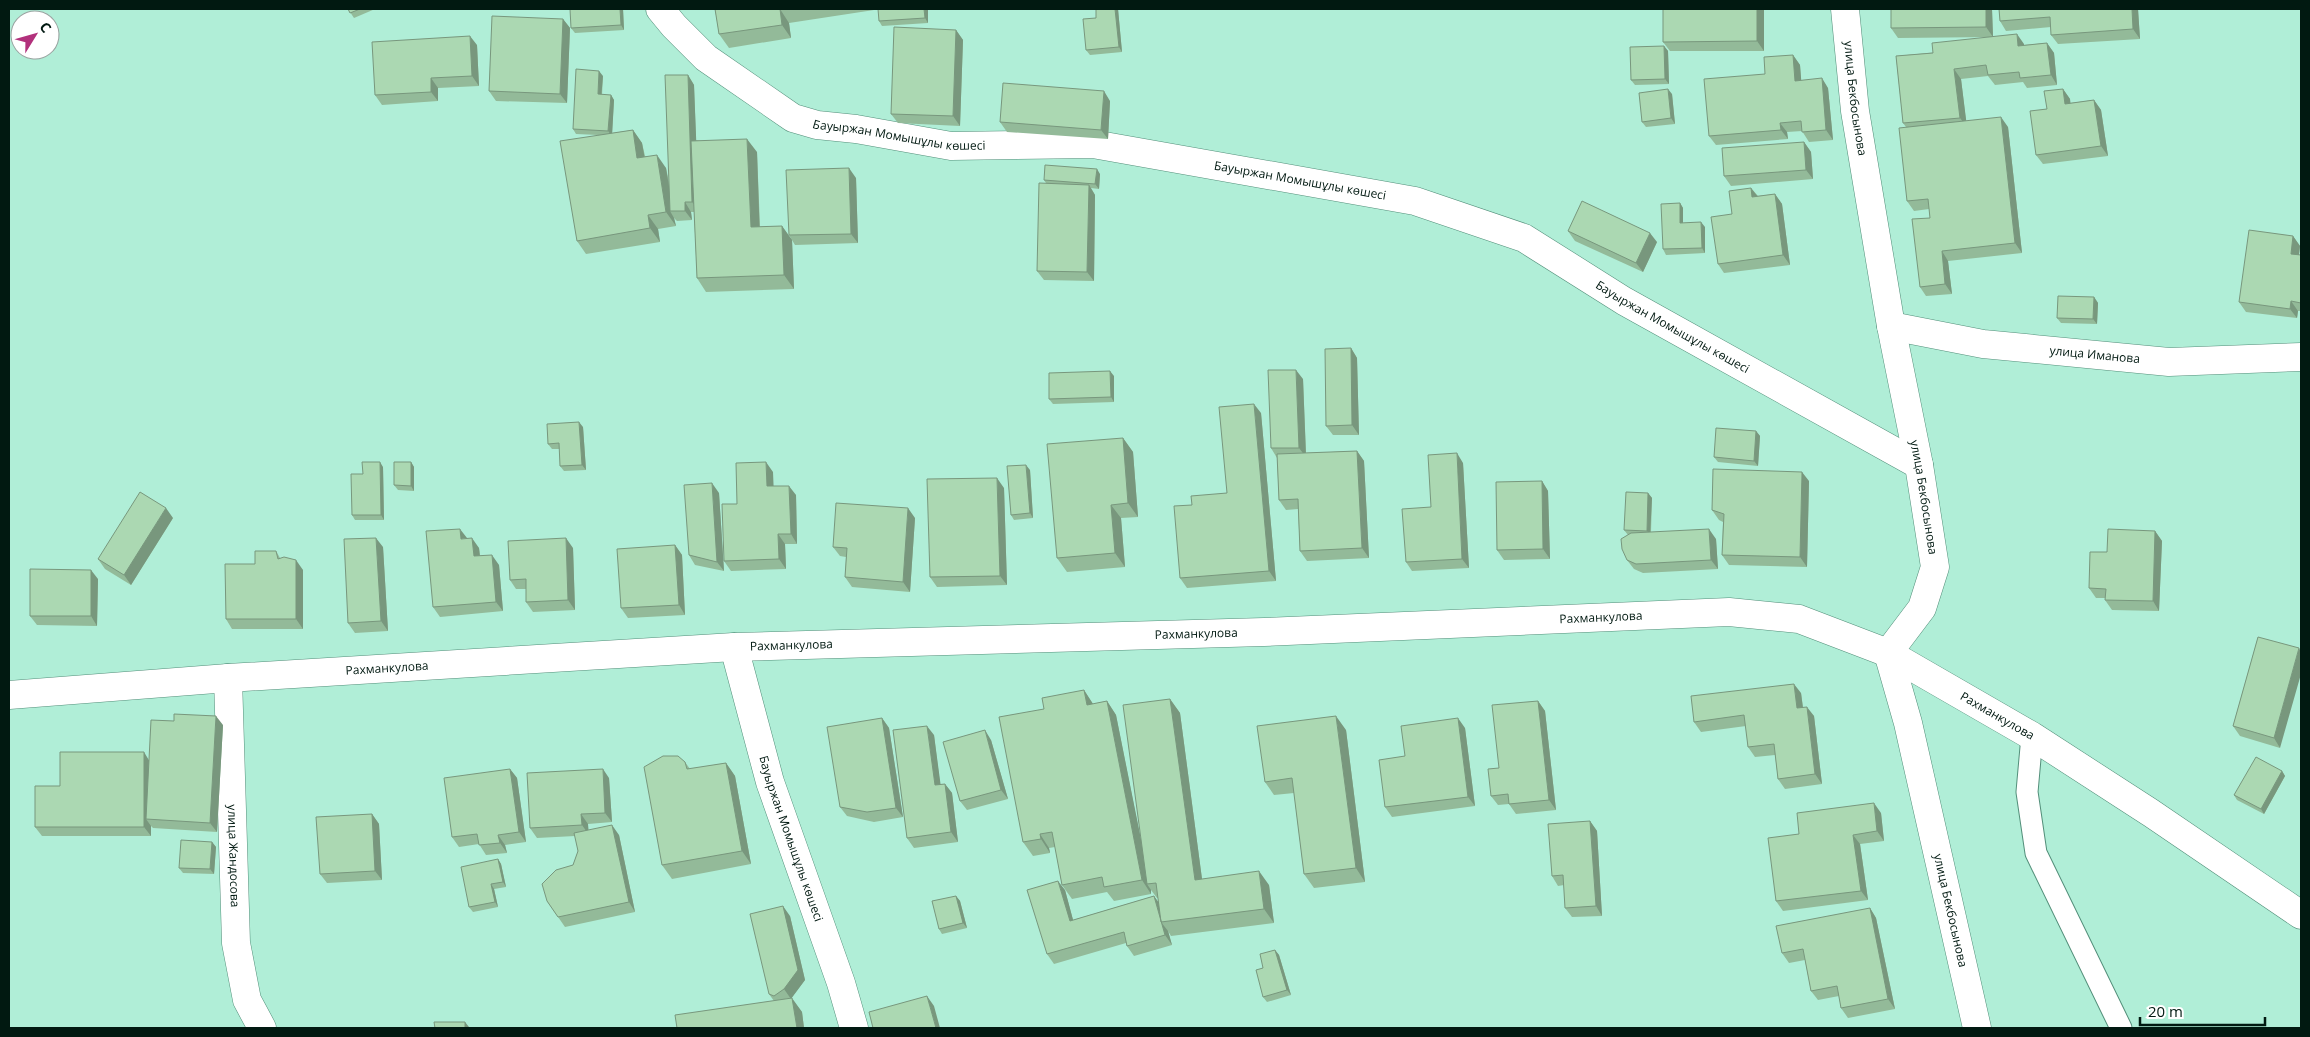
<svg xmlns="http://www.w3.org/2000/svg" width="2310" height="1037" font-family="'Open Sans',sans-serif">
<style>
.lines{fill:none;stroke-linecap:round;stroke-linejoin:round}
.lane-casing{stroke:#538f7a;stroke-width:23}
.street-casing{stroke:#538f7a;stroke-width:29}
.secondary-casing{stroke:#538f7a;stroke-width:29}
.lane{stroke:#fff;stroke-width:21}
.street{stroke:#fff;stroke-width:28}
.secondary{stroke:#fff;stroke-width:28}
.wall{fill:#93ba99}
.shaded-wall{fill:#78977d}
.building{fill:#abd8b2;stroke:#78977d}
.labels{text-anchor:middle;stroke-width:4;stroke-linejoin:round;paint-order:stroke}
.street-label{font-size:12px;fill:#011911;stroke:#fff}
</style>
<rect width="100%" height="100%" fill="#b0eed7"/>
<g class="lines">
<defs>
<path id="lane" d="M2032,736L2027,792L2036,853L2121,1028"/>
<g id="street">
<path id="s1" d="M660,9L674,26L706,58L793,118L817,125L856,129L951,146L1093,144L1415,201L1524,238L1624,301L1919,465"/>
<path id="s2" d="M1845,9L1855,111L1891,326L1919,465L1935,567L1922,608L1888,653L1908,723L1977,1028"/>
<path id="s3" d="M1891,326L1983,344L2169,362L2301,357"/>
<path id="s4" d="M734,647L770,782L841,983L854,1028"/>
<path id="s5" d="M228,678L236,943L247,1000L262,1028"/>
</g>
<g id="secondary">
<path id="s6" d="M9,695L228,678L734,647L1264,632L1729,612L1799,619L1888,653L2032,736L2151,813L2301,915"/>
</g>
</defs>
<!-- lane casing -->
<use href="#lane" class="lane-casing"/>
<!-- street casing -->
<use href="#street" class="street-casing"/>
<!-- secondary casing -->
<use href="#secondary" class="secondary-casing"/>
<!-- lane -->
<use href="#lane" class="lane"/>
<!-- street -->
<use href="#street" class="street"/>
<!-- secondary -->
<use href="#secondary" class="secondary"/>
</g>
<!-- wall -->
<path class="wall" d="M348,9H375L354,18Z
M623,9L624,30L575,33L571,28Z
M715,9H874V10L789,23L791,38L729,48L719,34Z
M928,9V23L882,26L879,21Z
M1096,9H1118L1122,52L1090,55L1086,50L1096,18Z
M1663,9H1764V51H1670L1663,42Z
M1891,9H1992L1993,37L1898,38L1891,28Z
M1999,9H2138L2140,39L2058,44L2051,35V27L2006,31L2000,21Z
M563,19L570,28L567,103L496,101L489,91Z
M956,30L963,40L960,126L898,123L891,114Z
M2047,43L2054,53L2057,85L2027,88L2023,82L1995,85L1988,76L1961,79L1966,121L2008,127L2022,253L1948,261L1952,294L1926,296L1920,287L1930,218L1929,209L1914,211L1907,201L1906,127L1903,123L1896,56L2024,44V45Z
M477,45L479,86L438,88V101L382,105L375,95Z
M1664,46L1668,51L1669,84L1635,85L1631,80Z
M1793,55L1800,65L1801,80L1828,88L1833,140L1809,142L1802,131L1787,132L1788,139L1716,145L1709,136L1765,74Z
M688,75L694,85L696,140L757,152L760,227L782,226L792,240L794,289L706,292L697,278L694,212H691L692,220L677,221L674,218L676,226L658,229L660,242L586,254L577,241L598,135L576,134L573,129L603,76L602,95H611L614,100L612,133L633,130L642,143L645,156L666,168L669,182Z
M2063,89L2070,99V103L2094,100L2101,110L2108,156L2043,164L2036,155L2047,109Z
M1672,94L1675,124L1646,127L1642,122Z
M1110,101L1108,139L1007,132L1000,122Z
M1804,142L1811,152L1813,179L1731,186L1724,176Z
M1100,174L1099,189L1091,188L1095,195L1094,281L1044,280L1037,271L1046,183L1044,180Z
M856,178L858,243L795,245L789,235Z
M1751,188L1758,196L1775,194L1782,204L1790,265L1724,273L1718,264L1732,214Z
M1680,203L1683,208V223L1705,227V253L1666,255L1663,249Z
M1568,231L1657,242L1643,272L1575,241Z
M2293,236L2300,246L2299,255H2301V311H2298L2297,318L2246,312L2239,302Z
M2094,297L2098,303L2097,324L2061,323L2057,318Z
M1351,348L1357,358L1359,435H1333L1326,426Z
M1114,376V402L1053,404L1049,399Z
M1303,379L1306,453L1357,451L1364,461L1369,558L1307,561L1300,551L1298,509L1286,510L1279,500L1277,458L1271,448Z
M1261,413L1276,581L1187,588L1180,578L1192,505L1227,493Z
M583,427L586,470L564,471L560,466V449H552L548,444Z
M1756,431L1760,436L1758,466L1718,462L1714,457Z
M1123,438L1133,452L1138,517L1121,518L1125,567L1067,572L1057,558Z
M411,462L414,467V491L398,490L394,485Z
M1463,463L1469,568L1412,571L1406,562L1431,507Z
M383,467L384,520H355L352,515L363,474Z
M1030,470L1033,518L1014,520L1011,515Z
M773,472V486L796,495L797,544H785L786,569L731,571L724,561L737,504Z
M1542,481L1548,491L1550,559L1504,560L1497,550Z
M1809,481L1807,567L1729,565L1722,555L1723,522L1719,520L1712,510Z
M1004,488L1007,585L937,587L930,577Z
M719,493L724,571L695,565L689,555Z
M1648,493L1652,498L1651,532L1716,539L1718,569L1643,573L1634,569L1627,560L1628,535L1624,530Z
M173,518L131,585L105,569L98,559Z
M915,518L910,592L852,587L845,577L846,557L840,556L833,547Z
M2155,531L2162,541L2159,611L2112,610L2105,600V598H2096L2089,588L2107,552Z
M467,539L479,548L480,556L499,565L503,611L440,617L433,607Z
M675,545L682,555L685,615L628,618L621,608Z
M383,547L388,631L355,633L348,623Z
M573,548L575,610L533,612L526,602V589H516L510,580Z
M276,551L280,558L303,570V629H232L226,619L255,564Z
M98,579L97,626L37,625L30,616Z
M2258,637L2280,748L2240,736L2233,726Z
M1084,690L1093,704L1107,701L1116,715L1141,841L1170,699L1180,713L1202,879L1269,885L1274,923L1171,936L1168,931L1172,945L1134,956L1127,946L1126,943L1054,964L1047,954L1065,890L1073,920L1154,896L1159,903L1158,898H1157L1151,890V894L1114,901L1107,892L1072,899L1062,885L1055,847L1049,848L1050,853L1033,856L1023,842L1044,709Z
M1801,693L1803,707L1814,716L1822,784L1785,789L1778,779L1775,755L1755,757L1748,747L1746,726L1701,732L1694,722Z
M1538,701L1545,711L1556,810L1516,814L1509,804L1498,805L1491,796L1499,768Z
M882,718L889,728L903,817L874,822L847,816L840,807Z
M223,725L217,832L153,828L151,826V836H42L35,827L60,786L149,760Z
M1465,728L1475,806L1392,817L1385,807L1405,756Z
M1346,730L1365,882L1314,888L1304,874L1294,793L1274,795L1265,782Z
M934,735L940,784H945L952,793L958,842L914,848L907,838Z
M991,740L1008,799L967,810L960,801Z
M685,762L690,769L726,763L735,776L751,864L672,879L662,865Z
M510,769L517,778L526,842L505,845L507,853L486,855L479,844L459,847L452,837Z
M2282,771L2285,776L2264,814L2237,800L2234,795Z
M609,778L612,822L588,824V830L619,835L635,912L565,927L547,901L573,865L578,851L575,836L537,838L530,828Z
M1881,813L1884,841L1860,844L1868,900L1783,911L1776,901L1799,834Z
M372,814L379,824L382,880L327,883L320,874Z
M1590,821L1597,831L1602,916L1572,917L1565,908L1564,885L1558,886L1552,876Z
M212,842L216,847L214,874L183,873L179,868Z
M498,859L501,864L506,887L494,889L498,907L473,912L469,907Z
M956,896L960,901L967,928L942,934L939,929Z
M1870,908L1876,918L1895,1009L1848,1018L1841,1008L1839,996L1818,1000L1811,991L1805,960L1789,963L1782,953Z
M790,916L805,980L791,998L802,1012L804,1028H677L774,1001L769,994Z
M1275,950L1279,955L1291,995L1267,1002L1263,997V968Z"/>
<!-- shaded-wall -->
<path class="shaded-wall" d="M620,9H623L624,30L621,25Z
M780,9L789,23L791,38L782,25Z
M924,9H928V23L925,18Z
M1115,9H1118L1122,52L1119,47Z
M1757,9H1764V51L1757,41Z
M1986,9H1992L1993,37L1986,27Z
M2132,9H2138L2140,39L2133,29Z
M563,19L570,28L567,103L560,94Z
M956,30L963,40L960,126L953,116Z
M2017,34L2024,44L2025,56L2018,46Z
M470,36L477,45L479,86L472,76Z
M2047,43L2054,53L2057,85L2051,75Z
M1664,46L1668,51L1669,84L1665,79Z
M1793,55L1800,65L1802,90L1795,81Z
M1954,69L1961,79L1967,127L1960,118Z
M599,71L603,76L601,99L598,94Z
M688,75L694,85L699,211L692,202Z
M431,78L438,88V101L431,92Z
M1822,78L1828,88L1833,140L1826,130Z
M1668,89L1672,94L1675,124L1671,118Z
M2063,89L2070,99L2072,114L2065,104Z
M1104,91L1110,101L1108,139L1101,130Z
M611,95L614,100L612,136L608,131Z
M2094,100L2101,110L2108,156L2101,146Z
M2001,117L2008,127L2022,253L2015,243Z
M1780,123L1787,132L1788,139L1781,130Z
M633,130L642,143L647,171L637,158Z
M747,139L757,152L760,241L751,227Z
M1804,142L1811,152L1813,179L1806,170Z
M657,155L666,168L673,211H670L674,218L676,226L666,212Z
M849,168L856,178L858,243L851,234Z
M1097,169L1100,174L1099,189L1095,184Z
M1089,185L1095,195L1094,281L1087,272Z
M1751,188L1758,197H1752Z
M1775,194L1782,204L1790,265L1783,255Z
M685,202L691,212L692,220L685,211Z
M1680,203L1683,208V228L1680,223Z
M648,215L658,229L660,242L650,228Z
M1701,222L1705,227V253L1702,248Z
M782,226L792,240L794,289L784,275Z
M1650,233L1657,242L1643,272L1636,263Z
M2293,236L2300,246L2298,263L2291,254Z
M1942,251L1948,261L1952,294L1945,284Z
M2094,297L2098,303L2097,324L2093,319Z
M2291,301L2298,311L2297,318L2290,309Z
M1351,348L1357,358L1359,435L1352,425Z
M1296,370L1303,379L1306,457L1299,448Z
M1110,371L1114,376V402L1111,397Z
M1254,404L1261,413L1276,581L1269,571Z
M579,422L583,427L586,470L582,465Z
M1756,431L1760,436L1758,466L1754,461Z
M1123,438L1133,452L1138,517L1128,503Z
M1357,451L1364,461L1369,558L1362,548Z
M1457,453L1463,463L1469,568L1462,559Z
M380,462L383,467L384,520L381,515Z
M411,462L414,467V491L411,486Z
M766,462L773,472L774,496L767,486Z
M1026,465L1030,470L1033,518L1030,513Z
M1802,472L1809,481L1807,567L1800,557Z
M997,478L1004,488L1007,585L1000,576Z
M1542,481L1548,491L1550,559L1543,549Z
M712,483L719,493L724,571L717,562Z
M789,486L796,495L797,544L791,534Z
M1648,493L1652,498L1650,536L1647,531Z
M1111,505L1121,518L1125,567L1115,553Z
M166,508L173,518L131,585L124,575Z
M908,508L915,518L910,592L903,582Z
M460,529L467,538L461,539Z
M1709,529L1716,539L1718,569L1711,560Z
M2155,531L2162,541L2159,611L2153,601Z
M778,534L785,544L786,569L779,559Z
M376,538L383,547L388,631L381,621Z
M472,538L479,548L481,566L474,556Z
M566,538L573,548L575,610L568,600Z
M675,545L682,555L685,615L679,605Z
M492,555L499,565L503,611L496,602Z
M296,560L303,570V629L296,619Z
M91,570L98,579L97,626L91,616Z
M2299,648L2301,652V674L2280,748L2274,738Z
M1794,684L1801,693L1804,717L1797,708Z
M1084,690L1093,704L1087,705Z
M1170,699L1180,713L1204,894L1195,880Z
M1107,701L1116,715L1150,884H1147L1151,890V894L1142,880Z
M1538,701L1545,711L1556,810L1549,800Z
M1807,707L1814,716L1822,784L1815,774Z
M216,716L223,725L217,832L210,823Z
M1336,716L1346,730L1365,882L1356,868Z
M882,718L889,728L903,817L896,808Z
M1458,718L1465,728L1475,806L1468,797Z
M927,726L934,735L942,795L935,785Z
M985,730L991,740L1008,799L1001,790Z
M144,752L150,762L146,819L151,826V836L144,827Z
M726,763L735,776L751,864L742,851Z
M510,769L517,778L526,842L519,832Z
M603,769L609,778L612,822L605,813Z
M2282,771L2285,776L2264,814L2261,809Z
M945,784L952,793L958,842L951,832Z
M1874,803L1881,813L1884,841L1877,831Z
M372,814L379,824L382,880L375,871Z
M581,814L588,824L589,835L582,825Z
M1590,821L1597,831L1602,916L1596,906Z
M612,825L619,835L635,912L629,902Z
M1040,834L1049,848L1050,853L1041,839Z
M498,835L505,845L507,853L500,843Z
M1853,835L1860,844L1868,900L1861,891Z
M212,842L216,847L214,874L210,869Z
M498,859L501,864L506,887L503,882Z
M1259,871L1269,885L1274,923L1264,909Z
M1058,881L1065,890L1076,931L1070,921Z
M491,884L494,889L498,907L495,902Z
M956,896L960,901L967,928L963,923Z
M1154,896L1161,906V922L1168,931L1172,945L1165,935Z
M783,906L790,916L805,980L791,999L784,989Z
M1870,908L1876,918L1895,1009L1888,999Z
M1275,950L1279,955L1291,995L1287,990Z
M927,996L934,1006L940,1028H936Z
M792,998L802,1012L804,1028H797Z
M465,1022L469,1027V1028H465Z"/>
<!-- building -->
<path class="building" d="M348,9H360L350,13Z
M570,9H620L621,25L571,28Z
M715,9H784H780L782,25L719,34Z
M878,9H924L925,18L879,21Z
M1096,9H1115L1119,47L1086,50L1083,19L1096,18Z
M1663,9H1757V41L1663,42Z
M1891,9H1986V27L1891,28Z
M1999,9H2132L2133,29L2051,35L2050,17L2000,21Z
M492,16L563,19L560,94L489,91Z
M894,27L956,30L953,116L891,114Z
M2017,34L2018,46L2047,43L2051,75L2020,78L2019,72L1988,75L1986,65L1954,69L1960,118L1903,123L1896,56L1933,53L1932,43Z
M470,36L472,76L431,78V92L375,95L372,42Z
M1664,46L1665,79L1631,80L1630,47Z
M1793,55L1795,81L1822,78L1826,130L1802,132L1801,121L1780,123L1781,130L1709,136L1704,79L1765,74L1764,57Z
M576,69L599,71L598,94L611,95L608,131L573,129Z
M665,75H688L692,202H685V211H670Z
M1003,83L1104,91L1101,130L1000,122Z
M1668,89L1671,118L1642,122L1639,93Z
M2063,89L2065,104L2094,100L2101,146L2036,155L2030,111L2047,109L2044,91Z
M2001,117L2015,243L1942,251L1945,284L1920,287L1912,219L1930,218L1928,199L1907,201L1899,128Z
M633,130L637,158L657,155L666,212L648,215L650,228L577,241L560,141Z
M747,139L751,227L782,226L784,275L697,278L691,141Z
M1804,142L1806,170L1724,176L1722,148Z
M1045,165L1097,169L1095,184L1044,180Z
M849,168L851,234L789,235L786,170Z
M1039,183L1089,185L1087,272L1037,271Z
M1751,188L1752,197L1775,194L1783,255L1718,264L1711,217L1732,214L1729,191Z
M1582,201L1650,233L1636,263L1568,231Z
M1680,203V223L1701,222L1702,248L1663,249L1661,204Z
M2249,230L2293,236L2291,254L2301,255V303L2291,301L2290,309L2239,302Z
M2058,296L2094,297L2093,319L2057,318Z
M1351,348L1352,425L1326,426L1325,349Z
M1268,370H1296L1299,448H1271Z
M1110,371L1111,397L1049,399V373Z
M1254,404L1269,571L1180,578L1174,506L1192,505L1191,496L1227,493L1219,407Z
M579,422L582,465L560,466L559,443L548,444L547,424Z
M1716,428L1756,431L1754,461L1714,457Z
M1123,438L1128,503L1111,505L1115,553L1057,558L1047,444Z
M1357,451L1362,548L1300,551L1298,499L1279,500L1277,454Z
M1457,453L1462,559L1406,562L1402,509L1431,507L1428,455Z
M362,462H380L381,515H352L351,474H363Z
M394,462H411V486L394,485Z
M766,462L767,486H789L791,534H778L779,559L724,561L722,504H737L736,463Z
M1026,465L1030,513L1011,515L1007,466Z
M1713,469L1802,472L1800,557L1722,555L1724,514L1712,510Z
M997,478L1000,576L930,577L927,479Z
M1542,481L1543,549L1497,550L1496,482Z
M712,483L717,562L689,555L684,485Z
M140,492L166,508L124,575L98,559Z
M1626,492L1648,493L1647,531L1624,530Z
M836,503L908,508L903,582L845,577L847,548L833,547Z
M460,529L461,539L472,538L474,556L492,555L496,602L433,607L426,531Z
M1709,529L1711,560L1636,564L1627,560L1622,549L1621,539L1631,533Z
M2108,529L2155,531L2153,601L2105,600L2106,589L2089,588L2090,552H2107Z
M376,538L381,621L348,623L344,539Z
M566,538L568,600L526,602V579L510,580L508,541Z
M675,545L679,605L621,608L617,549Z
M255,551H276L278,559L284,557L296,560V619H226L225,564H255Z
M30,569L91,570V616H30Z
M2258,637L2299,648L2274,738L2233,726Z
M1794,684L1797,708L1807,707L1815,774L1778,779L1774,744L1748,747L1744,715L1694,722L1691,696Z
M1084,690L1087,705L1107,701L1142,880L1104,887L1102,877L1062,885L1052,832L1040,834L1041,839L1023,842L999,717L1044,709L1042,698Z
M1170,699L1195,880L1259,871L1264,909L1161,922L1156,883L1147,884L1123,705Z
M1538,701L1549,800L1509,804L1508,794L1491,796L1488,769L1499,768L1492,705Z
M174,714L216,716L210,823L146,819L151,720L174,721Z
M1336,716L1356,868L1304,874L1292,778L1265,782L1257,726Z
M882,718L896,808L867,812L840,807L827,727Z
M1458,718L1468,797L1385,807L1379,760L1405,756L1401,726Z
M927,726L935,785L945,784L951,832L907,838L893,730Z
M985,730L1001,790L960,801L943,742Z
M60,752H144V827H35V786H60Z
M663,756H678L685,762L687,769L726,763L742,851L662,865L644,767Z
M2256,757L2282,771L2261,809L2234,795Z
M510,769L519,832L498,835L500,843L479,845L477,834L452,837L444,778Z
M603,769L605,813L581,814L582,825L530,828L527,773Z
M1874,803L1877,831L1853,835L1861,891L1776,901L1768,838L1799,834L1797,813Z
M372,814L375,871L320,874L316,817Z
M1590,821L1596,906L1565,908L1563,875L1552,876L1548,824Z
M612,825L629,902L558,917L547,901L542,884L556,870L573,865L578,851L574,833Z
M181,840L212,842L210,869L179,868Z
M498,859L503,882L491,884L495,902L469,907L461,867Z
M1058,881L1070,921L1154,896L1165,935L1127,946L1124,932L1047,954L1027,890Z
M956,896L963,923L939,929L932,901Z
M783,906L798,970L784,989L774,996L769,994L750,914Z
M1870,908L1888,999L1841,1008L1837,986L1811,991L1803,949L1782,953L1776,926Z
M1275,950L1287,990L1263,997L1256,970L1263,968L1260,954Z
M927,996L936,1028H873L869,1012Z
M792,998L797,1028H677L675,1015Z
M434,1022H465V1028H435Z"/>
<g class="labels">
<!-- street labels -->
<g class="street-label">
<text dy="4" stroke="none"><textPath href="#s2" startOffset="90">улица Бекбосынова</textPath></text>
<text dy="4" stroke="none"><textPath href="#s1" startOffset="281">Бауыржан Момышұлы көшесі</textPath></text>
<text dy="4" stroke="none"><textPath href="#s1" startOffset="686">Бауыржан Момышұлы көшесі</textPath></text>
<text dy="4" stroke="none"><textPath href="#s1" startOffset="1091">Бауыржан Момышұлы көшесі</textPath></text>
<text dy="4" stroke="none"><textPath href="#s3" startOffset="206">улица Иманова</textPath></text>
<text dy="4" stroke="none"><textPath href="#s2" startOffset="495">улица Бекбосынова</textPath></text>
<text dy="4" stroke="none"><textPath href="#s6" startOffset="1594">Рахманкулова</textPath></text>
<text dy="4" stroke="none"><textPath href="#s6" startOffset="1189">Рахманкулова</textPath></text>
<text dy="4" stroke="none"><textPath href="#s6" startOffset="784">Рахманкулова</textPath></text>
<text dy="4" stroke="none"><textPath href="#s6" startOffset="379">Рахманкулова</textPath></text>
<text dy="4" stroke="none"><textPath href="#s6" startOffset="2014">Рахманкулова</textPath></text>
<text dy="4" stroke="none"><textPath href="#s4" startOffset="200">Бауыржан Момышұлы көшесі</textPath></text>
<text dy="4" stroke="none"><textPath href="#s5" startOffset="178">улица Жандосова</textPath></text>
<text dy="4" stroke="none"><textPath href="#s2" startOffset="930">улица Бекбосынова</textPath></text>
</g>
</g>
<!-- border -->
<rect width="2310" height="1037" fill="none" stroke="#011911" stroke-width="20"/>
<!-- north arrow -->
<g transform="translate(35 35) rotate(53)"><circle r="24" fill="#ffffff" stroke="#99a3a0"/>
<path d="M0-4L9 19L0 12L-9 19Z" fill="#b2317c"/>
<text y="-8" font-size="14" font-weight="bold" text-anchor="middle" fill="#011911">С</text>
</g>
<!-- scale -->
<path d="M2140 1017v8h125v-8" fill="none" stroke="#011911" stroke-width="2.5"/>
<text x="2148" y="1017" font-size="15" fill="#011911" stroke="#ffffff" stroke-width="4" paint-order="stroke">20 m</text>
</svg>
